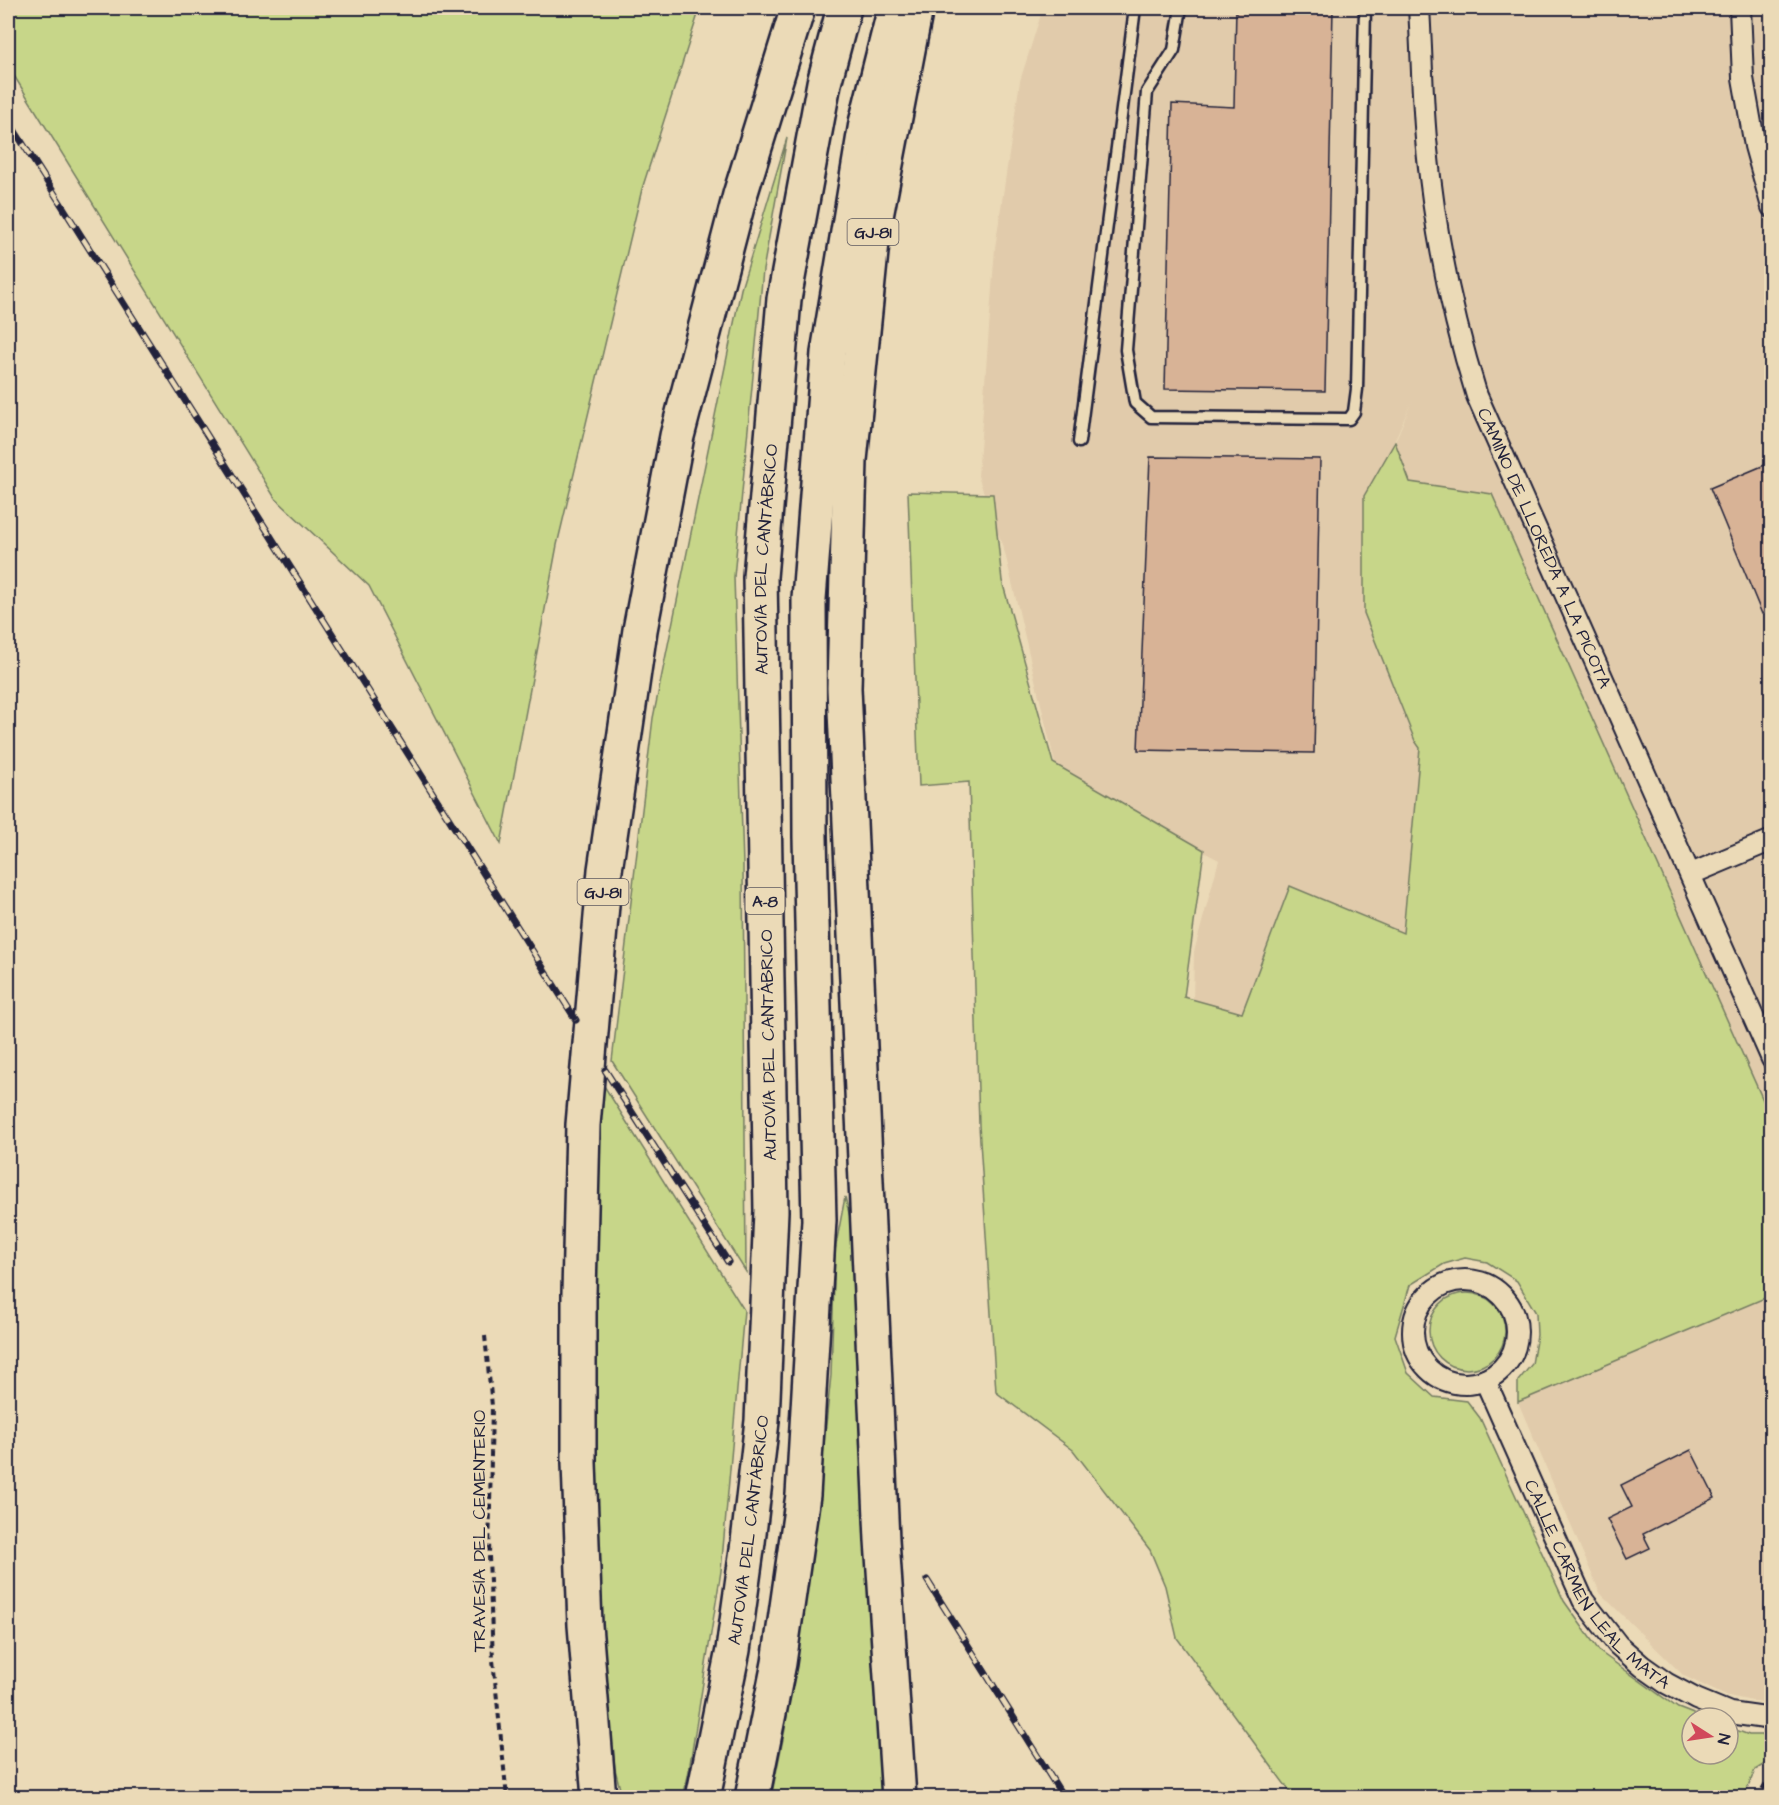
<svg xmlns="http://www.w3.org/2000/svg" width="1779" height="1805" font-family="'Architects Daughter',sans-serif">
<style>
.built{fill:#e1cbab}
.green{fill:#c7d689;stroke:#747c62;stroke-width:1.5}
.building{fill:#d8b396;stroke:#22223b;stroke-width:1.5}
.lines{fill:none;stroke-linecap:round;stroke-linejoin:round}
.service-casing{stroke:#22223b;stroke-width:15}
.minor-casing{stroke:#22223b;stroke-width:24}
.motorway-casing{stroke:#22223b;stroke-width:38}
.path{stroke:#22223b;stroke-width:4;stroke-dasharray:6 4.5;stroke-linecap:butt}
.service{stroke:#ebdab7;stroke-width:10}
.minor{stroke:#ebdab7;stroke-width:20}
.motorway{stroke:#ebdab7;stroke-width:33}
.rail-casing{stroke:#22223b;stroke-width:7}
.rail{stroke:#ebdab7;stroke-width:4.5;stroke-dasharray:14;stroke-linecap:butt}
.labels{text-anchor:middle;stroke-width:5;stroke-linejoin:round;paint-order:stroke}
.shield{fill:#ebdab7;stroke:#5e5960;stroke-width:1.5}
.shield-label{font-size:16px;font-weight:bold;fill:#22223b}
.street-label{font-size:18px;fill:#22223b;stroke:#ebdab7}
</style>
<rect width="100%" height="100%" fill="#ebdab7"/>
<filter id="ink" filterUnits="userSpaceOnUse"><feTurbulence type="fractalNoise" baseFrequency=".0167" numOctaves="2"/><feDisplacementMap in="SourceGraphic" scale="12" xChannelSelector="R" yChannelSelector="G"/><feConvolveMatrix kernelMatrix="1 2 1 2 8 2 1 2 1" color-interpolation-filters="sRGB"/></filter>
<g filter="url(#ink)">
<!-- built -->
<path class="built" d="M1043,8H1771V1118L1492,495L1410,482L1395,442L1412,401L1388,455L1364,496L1433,755L1410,937L1256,1013L1193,1005L1194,952L1219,860L1058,776L1005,553L978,476L995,248L1020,81Z
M1771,1295V1705L1724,1695L1684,1676L1600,1593L1518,1402Z"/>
<!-- green -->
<path class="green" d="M8,8H700L642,189L557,545L501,844L369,586L275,498L8,66Z
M787,138L763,270L734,577L743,865L746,1272L612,1061L653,718L741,289Z
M1395,442L1410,482L1492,494L1771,1118L1772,1295L1518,1402V1381L1532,1364L1537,1335L1536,1313L1517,1281L1487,1262L1465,1258L1444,1264L1410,1285L1395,1336L1408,1373L1434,1397L1467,1401L1480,1418L1564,1601L1600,1652L1678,1708L1704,1718H1692V1754H1728V1727L1749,1735H1771V1760L1755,1770L1744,1797H1294L1177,1638L1165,1586L1150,1550L1073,1450L996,1392L979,1125L969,782L919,786L908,492L993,494L1002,581L1053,763L1204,850L1184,997L1242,1013L1290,886L1403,933L1420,748L1415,741L1364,613V496Z
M601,1081L744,1310L721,1571L688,1776L683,1797H622L615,1769L595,1582L593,1316Z
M845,1197L858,1249L871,1624L882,1797L771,1798L785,1729L815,1533L831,1375L835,1250Z
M1429 1331a38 38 0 1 1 76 0a38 38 0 1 1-76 0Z"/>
<!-- building -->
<path class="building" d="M1236,8H1333L1325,391L1165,389L1172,104L1234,107Z
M1150,457L1320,459L1314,753L1138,750Z
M1772,462V609L1762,614L1710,488Z
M1691,1450L1715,1498L1643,1534L1650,1548L1627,1559L1607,1519L1632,1507L1621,1485Z"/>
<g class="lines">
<defs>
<path id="service" d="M1181,8L1174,50L1147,92L1126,350L1135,403L1151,417L1349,419L1354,412L1357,389L1365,8
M1079,442L1135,8"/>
<g id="minor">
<path id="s1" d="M1419,8C1422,55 1422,103 1427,149C1435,233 1452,316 1477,396L1772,1059"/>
<path d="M1740,8L1743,78L1755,146L1772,207"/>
<path d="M1691,874L1772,840"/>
<circle cx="1465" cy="1332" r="52"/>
<path id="s2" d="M1485,1380L1583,1600L1618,1645L1642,1666L1666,1683L1696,1699L1730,1713L1772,1719"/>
</g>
<g id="motorway">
<path d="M599,1798L585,1625L579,1463V1294L583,1125L605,870L640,630L677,436L740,195L798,8"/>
<path id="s3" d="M703,1798L733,1650L748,1542L762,1421L771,1211L760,577L784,299L824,83L844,8"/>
<path d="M752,1798L779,1663L803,1495L819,1220L810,837L809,599L828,353L866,123L895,8"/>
<path d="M899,1798L882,1540L844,688L850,460L873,232L916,8"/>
</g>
</defs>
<!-- service casing -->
<use href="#service" class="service-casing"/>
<!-- minor casing -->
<use href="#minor" class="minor-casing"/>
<!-- motorway casing -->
<use href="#motorway" class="motorway-casing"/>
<!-- path -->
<path class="path" d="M485,1336L492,1406L489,1556L493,1660L507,1798
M1757,1798L1772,1773"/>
<!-- service -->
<use href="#service" class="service"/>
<!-- minor -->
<use href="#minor" class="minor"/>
<!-- motorway -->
<use href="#motorway" class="motorway"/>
<defs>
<path id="rail" d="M8,120L576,1020
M605,1070L728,1262
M927,1580L1064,1798"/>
</defs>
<!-- rail casing -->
<use href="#rail" class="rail-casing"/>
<!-- rail -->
<use href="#rail" class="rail"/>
</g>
</g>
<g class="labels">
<!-- shield labels -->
<g class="shield">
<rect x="847.5" y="219" width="51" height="26" rx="4.5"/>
<rect x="577.5" y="879" width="51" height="26" rx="4.5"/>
<rect x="745.5" y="888" width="39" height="26" rx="4.5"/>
</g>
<g class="shield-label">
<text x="873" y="238">GJ-81</text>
<text x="603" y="898">GJ-81</text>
<text x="765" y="907">A-8</text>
</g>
<!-- street labels -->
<g class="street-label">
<text dy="6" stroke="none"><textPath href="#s1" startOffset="560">CAMINO DE LLOREDA A LA PICOTA</textPath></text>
<text dy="6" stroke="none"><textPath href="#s3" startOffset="1244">AUTOVÍA DEL CANTÁBRICO</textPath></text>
<text transform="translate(768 1045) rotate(-91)" y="6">AUTOVÍA DEL CANTÁBRICO</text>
<text dy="6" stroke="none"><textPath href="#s3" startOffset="272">AUTOVÍA DEL CANTÁBRICO</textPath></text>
<text transform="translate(479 1531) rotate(-90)" y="6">TRAVESÍA DEL CEMENTERIO</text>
<text dy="6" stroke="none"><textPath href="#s2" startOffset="236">CALLE CARMEN LEAL MATA</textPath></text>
</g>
</g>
<!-- margin -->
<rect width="1779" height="1805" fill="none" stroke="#ebdab7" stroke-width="30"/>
<rect x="15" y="15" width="1749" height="1775" fill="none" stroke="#22223b" stroke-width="2" filter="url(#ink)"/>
<!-- north arrow -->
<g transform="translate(1710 1736) rotate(102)"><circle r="28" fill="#ebdab7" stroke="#9b9085" stroke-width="1.5"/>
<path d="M0-4.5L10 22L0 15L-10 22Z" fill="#d1495b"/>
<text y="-9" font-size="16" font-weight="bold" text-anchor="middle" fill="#22223b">N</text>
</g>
</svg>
